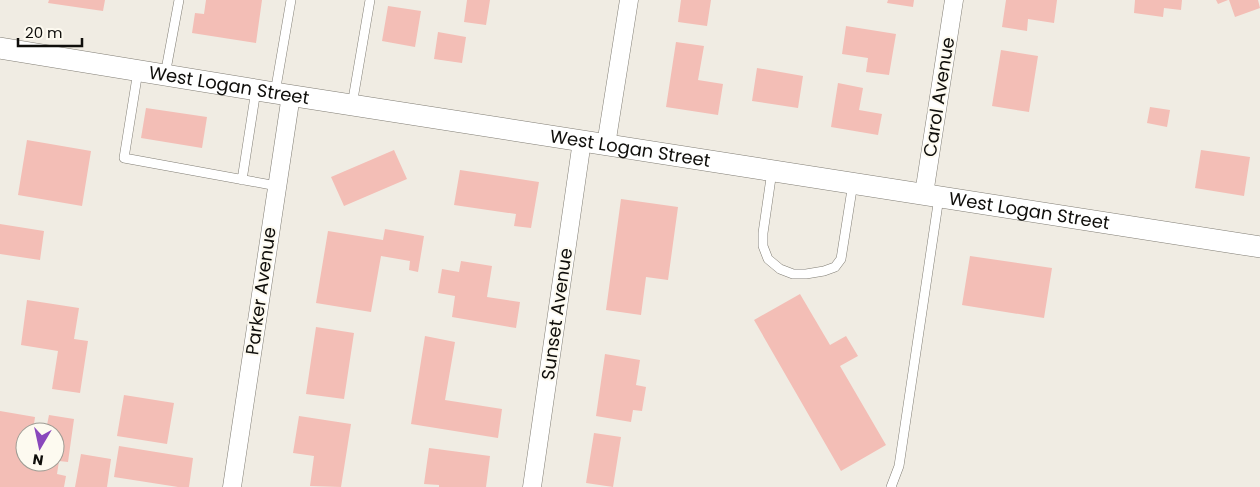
<svg xmlns="http://www.w3.org/2000/svg" width="1260" height="487" font-family="Poppins,sans-serif">
<style>
.building{fill:#f3beb6;fill-rule:evenodd}
.lines{fill:none;stroke-linecap:round;stroke-linejoin:round}
.service-casing{stroke:#807d74;stroke-width:10}
.minor-casing{stroke:#807d74;stroke-width:19}
.tertiary-casing{stroke:#807d74;stroke-width:22}
.service{stroke:#fff;stroke-width:9}
.minor{stroke:#fff;stroke-width:18}
.tertiary{stroke:#fff;stroke-width:21}
.labels{text-anchor:middle;stroke-width:4;stroke-linejoin:round;paint-order:stroke}
.street-label{font-size:18px;fill:#0f0e0b;stroke:#fdfaf0}
</style>
<rect width="100%" height="100%" fill="#f0ece3"/>
<!-- building -->
<path class="building" d="M49,0H105L103,11L48,3Z
M206,0H262L256,43L192,33L195,13L204,14Z
M467,0H490L486,25L464,22Z
M681,0H711L707,26L678,22Z
M888,0H914L913,7L887,3Z
M1006,0H1057L1054,23L1028,19L1027,31L1002,27Z
M1135,0H1182L1181,10L1164,8L1163,17L1134,13Z
M1216,0H1228L1218,4Z
M1229,0H1258L1260,8L1235,17Z
M388,6L421,11L415,47L382,41Z
M846,26L896,34L889,75L866,72L868,58L842,54Z
M438,32L466,37L462,63L434,59Z
M676,42L704,46L698,80L723,84L718,115L666,107Z
M1001,50L1038,56L1029,112L992,106Z
M757,68L803,76L798,108L752,101Z
M838,83L863,88L859,110L882,114L878,135L831,127Z
M1150,107L1170,110L1167,127L1147,123Z
M146,108L207,117L202,148L141,138Z
M27,140L91,151L82,206L18,195Z
M394,150L407,179L344,206L331,177Z
M1201,150L1250,157L1244,196L1195,188Z
M460,170L539,182L531,228L514,226L516,214L454,205Z
M621,199L678,207L668,280L646,277L641,315L606,310Z
M0,224L44,231L40,260L0,254Z
M385,229L424,236L418,272L409,270L410,261L381,256L371,312L316,303L328,231L383,240Z
M970,256L1052,268L1044,318L962,305Z
M461,261L492,266L487,297L520,302L516,328L452,317L455,296L438,293L442,269L459,272Z
M800,294L830,345L846,336L858,356L840,366L886,445L841,471L754,320Z
M27,300L79,308L74,339L88,341L80,393L52,389L58,351L21,345Z
M316,327L354,333L344,399L306,394Z
M425,336L455,342L445,400L502,409L498,438L411,424Z
M605,354L640,360L636,385L646,387L642,411L633,410L631,422L596,416Z
M124,395L174,403L167,444L117,436Z
M0,411L35,417L34,424L47,425L49,415L74,419L68,462L59,461L57,474L66,476L64,487H0ZM25,432H55V462H25Z
M299,416L351,424L341,487L310,486L314,456L293,453Z
M594,433L621,437L613,487L586,483Z
M119,446L193,458L189,487H178L114,477Z
M429,448L490,456L486,487H439V485L424,484Z
M81,454L111,459L107,487H75Z"/>
<g class="lines">
<defs>
<path id="service" d="M138,71L124,158L277,186
M165,75L179,0
M275,93L291,0
M352,105L370,0
M772,171L763,233V246L768,259L780,269L793,274H806L824,271L835,267L841,259L853,183
M242,180L256,90
M891,487L899,466L939,197"/>
<path id="minor" d="M606,145L629,0
M924,194L954,0
M232,487L291,95
M532,487L582,141"/>
<g id="tertiary">
<path id="s1" d="M0,48L275,93L1260,247"/>
</g>
</defs>
<!-- service casing -->
<use href="#service" class="service-casing"/>
<!-- minor casing -->
<use href="#minor" class="minor-casing"/>
<!-- tertiary casing -->
<use href="#tertiary" class="tertiary-casing"/>
<!-- service -->
<use href="#service" class="service"/>
<!-- minor -->
<use href="#minor" class="minor"/>
<!-- tertiary -->
<use href="#tertiary" class="tertiary"/>
</g>
<g class="labels">
<!-- street labels -->
<g class="street-label">
<text dy="6" stroke="none"><textPath href="#s1" startOffset="232">West Logan Street</textPath></text>
<text transform="translate(939 97) rotate(-81)" y="6">Carol Avenue</text>
<text dy="6" stroke="none"><textPath href="#s1" startOffset="638">West Logan Street</textPath></text>
<text dy="6" stroke="none"><textPath href="#s1" startOffset="1042">West Logan Street</textPath></text>
<text transform="translate(261 291) rotate(-82)" y="6">Parker Avenue</text>
<text transform="translate(557 314) rotate(-82)" y="6">Sunset Avenue</text>
</g>
</g>
<!-- north arrow -->
<g transform="translate(40 447) rotate(189)"><circle r="24" fill="#fdfaf0" stroke="#9e9c94"/>
<path d="M0-4L9 19L0 12L-9 19Z" fill="#8947bc"/>
<text y="-8" font-size="14" font-weight="bold" text-anchor="middle" fill="#0f0e0b">N</text>
</g>
<!-- scale -->
<path d="M18 38v8h64v-8" fill="none" stroke="#0f0e0b" stroke-width="2.5"/>
<text x="25" y="38" font-size="15" fill="#0f0e0b" stroke="#fdfaf0" stroke-width="4" paint-order="stroke">20 m</text>
</svg>
